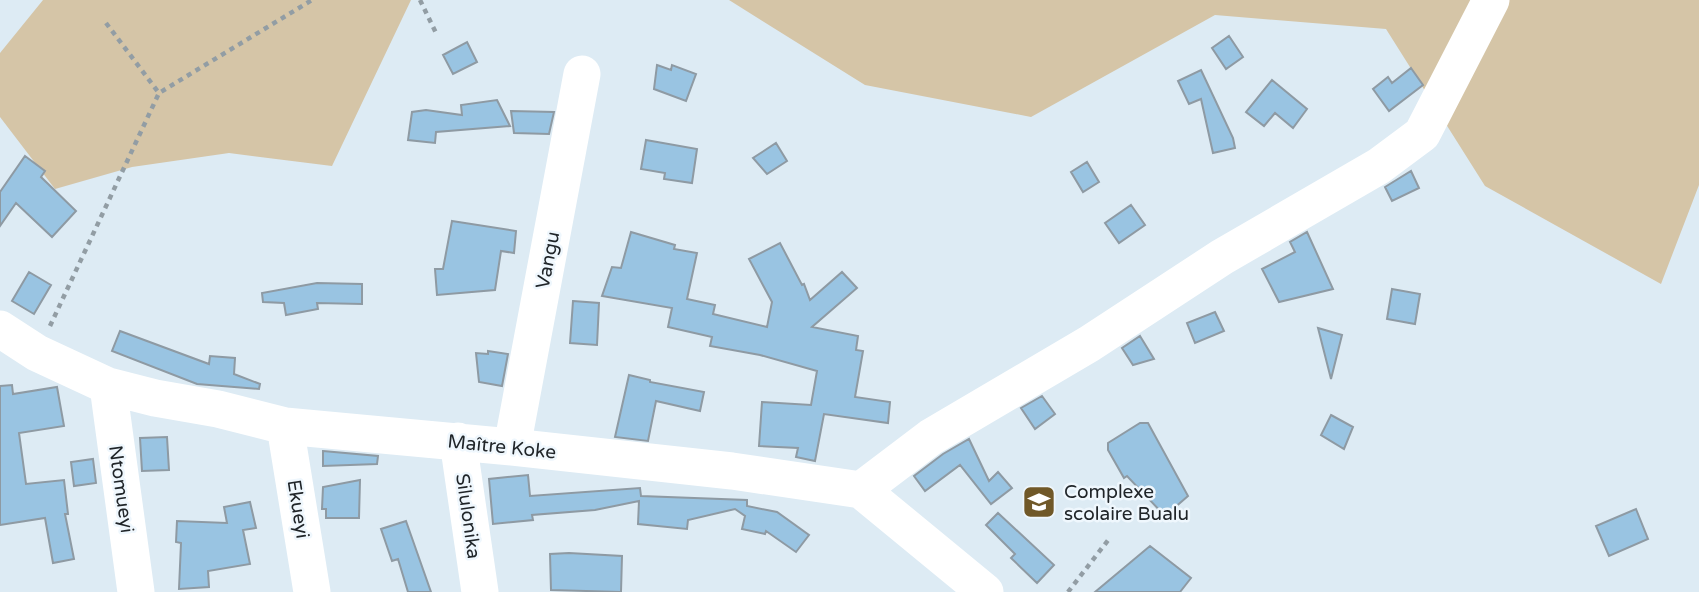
<svg xmlns="http://www.w3.org/2000/svg" width="1699" height="592" font-family="'Varela Round',sans-serif">
<style>
.green{fill:#d5c5a7}
.building{fill:#99c4e2;stroke:#8e9aa3;stroke-width:2}
.lines{fill:none;stroke-linecap:round;stroke-linejoin:round}
.path{stroke:#929da4;stroke-width:4.5;stroke-dasharray:5 5;stroke-linecap:butt}
.minor{stroke:#fff;stroke-width:37}
.labels{text-anchor:middle;stroke-width:5;stroke-linejoin:round;paint-order:stroke}
.street-label{font-size:19px;fill:#202529;stroke:#eff7fd}
.poi-label{font-size:19px;fill:#202529;stroke:#eff7fd;text-anchor:start}
</style>
<rect width="100%" height="100%" fill="#ddebf4"/>
<!-- green -->
<path class="green" d="M43,0H411L332,166L229,153L132,167L55,189L0,117V53Z
M729,0H1699V185L1661,284L1485,186L1386,29L1215,15L1031,117L865,85Z"/>
<!-- building -->
<path class="building" d="M1229,36L1243,57L1226,69L1212,48Z
M467,42L477,62L453,74L443,55Z
M657,65L671,70L672,65L696,74L686,101L654,89Z
M1411,68L1423,85L1389,111L1373,89L1388,77L1392,83Z
M1201,70L1233,138L1235,148L1213,153L1201,99L1189,104L1178,81Z
M1272,80L1307,109L1293,128L1275,113L1264,126L1246,112Z
M497,100L510,126L436,132L435,143L408,140L412,112L426,110L462,115L461,105Z
M511,111L554,112L549,134L514,133Z
M646,140L697,149L692,183L664,179L665,173L641,169Z
M776,143L787,161L767,174L753,158Z
M25,156L45,171L41,177L76,211L52,237L16,203L0,226V192Z
M1087,162L1099,182L1083,192L1071,172Z
M1411,171L1419,188L1392,201L1385,187Z
M1131,205L1145,225L1119,243L1105,223Z
M452,221L516,231L514,253L501,251L495,290L437,295L435,269H443Z
M631,232L675,245L674,249L697,253L687,299L715,305L713,314L767,327L772,302L749,259L780,243L802,285L804,284L810,300L842,272L857,288L812,327L858,336L856,350L863,351L855,397L890,402L888,423L824,414L815,461L796,457L798,448L759,446L762,402L811,405L817,371L760,355L710,346L712,337L668,327L672,308L602,296L612,267L621,268Z
M1307,232L1333,289L1279,302L1262,269L1295,252L1290,242Z
M29,272L51,285L34,314L12,301Z
M317,283L362,284V304L317,303L318,309L286,315L284,303L263,302L262,293Z
M1392,289L1420,294L1415,324L1387,319Z
M573,301L599,303L597,345L570,343Z
M1215,312L1224,331L1195,343L1187,323Z
M1318,328L1342,335L1331,379Z
M120,331L209,364L210,356L235,358L234,374L260,384L259,389L197,384L112,351Z
M1140,336L1154,359L1133,365L1122,348Z
M488,351L508,354L502,386L479,382L476,353L488,354Z
M629,375L650,380V382L704,392L700,411L656,401L648,441L615,437Z
M12,385L13,394L57,387L64,426L19,433L26,484L64,480L68,514H65L74,559L53,563L45,518L0,525V386Z
M1042,396L1055,414L1035,429L1021,408Z
M1331,415L1353,427L1344,449L1321,435Z
M1140,423H1148L1188,496L1165,516L1127,476L1124,478L1108,450V443Z
M167,437L169,470L142,471L140,438Z
M969,439L989,481L998,472L1012,488L991,504L960,465L925,491L914,476L943,454Z
M323,451L378,456L377,464L323,466Z
M93,459L96,483L74,486L71,462Z
M528,475L530,496L640,488L641,496L747,500V506L777,512L809,535L796,552L766,531L765,534L742,529L745,516L735,509L688,520L687,529L638,524L639,501L595,510L532,515L533,520L493,524L489,479Z
M360,480L359,518H326V509H322L323,487Z
M250,502L256,528L243,530L250,564L208,571L209,587L179,589L181,543L176,542L177,521L227,523L224,507Z
M1636,509L1648,539L1609,556L1596,526Z
M998,513L1054,565L1037,583L1011,558L1015,554L986,525Z
M406,521L431,592H408L398,559L392,561L381,529Z
M1150,546L1191,578L1180,592H1095Z
M569,553L622,556L621,592L551,590L550,554Z"/>
<g class="lines">
<!-- path -->
<path class="path" d="M420,0L437,35
M106,23L159,93
M50,326L159,93L312,0
M1068,592L1109,539"/>
<!-- minor -->
<path class="minor" d="M0,329L37,353L108,386L155,398L218,409L285,426L512,447L732,471L861,490L985,592
M108,386L136,592
M285,426L312,592
M458,441L480,592
M512,447L582,74
M861,490L931,437L1089,344L1222,257L1379,166L1422,134L1491,0"/>
</g>
<!-- icons -->
<defs>
<symbol id="school-square" viewBox="-11 -11 22 22"><rect x="-9" y="-9" width="18" height="18" rx="4" fill="#705828" stroke="#eff7fd"/><path d="M0-5L7-2L0 1L-7-2ZM-4 1L0 2.5L4 1V4Q0 6-4 4Z" fill="#fff"/></symbol>
</defs>
<g fill-rule="evenodd">
<use href="#school-square" x="1020" y="483" width="38" height="38"/>
</g>
<g class="labels">
<!-- street labels -->
<g class="street-label">
<text transform="translate(547 260) rotate(-79)" y="7">Vangu</text>
<text transform="translate(502 446) rotate(6)" y="7">Maître Koke</text>
<text transform="translate(122 489) rotate(82)" y="7">Ntomueyi</text>
<text transform="translate(299 509) rotate(81)" y="7">Ekueyi</text>
<text transform="translate(469 516) rotate(82)" y="7">Silulonika</text>
</g>
<!-- poi labels -->
<g class="poi-label">
<text x="1064" y="498">Complexe<tspan x="1064" dy="22">scolaire Bualu</tspan></text>
</g>
</g>
</svg>
